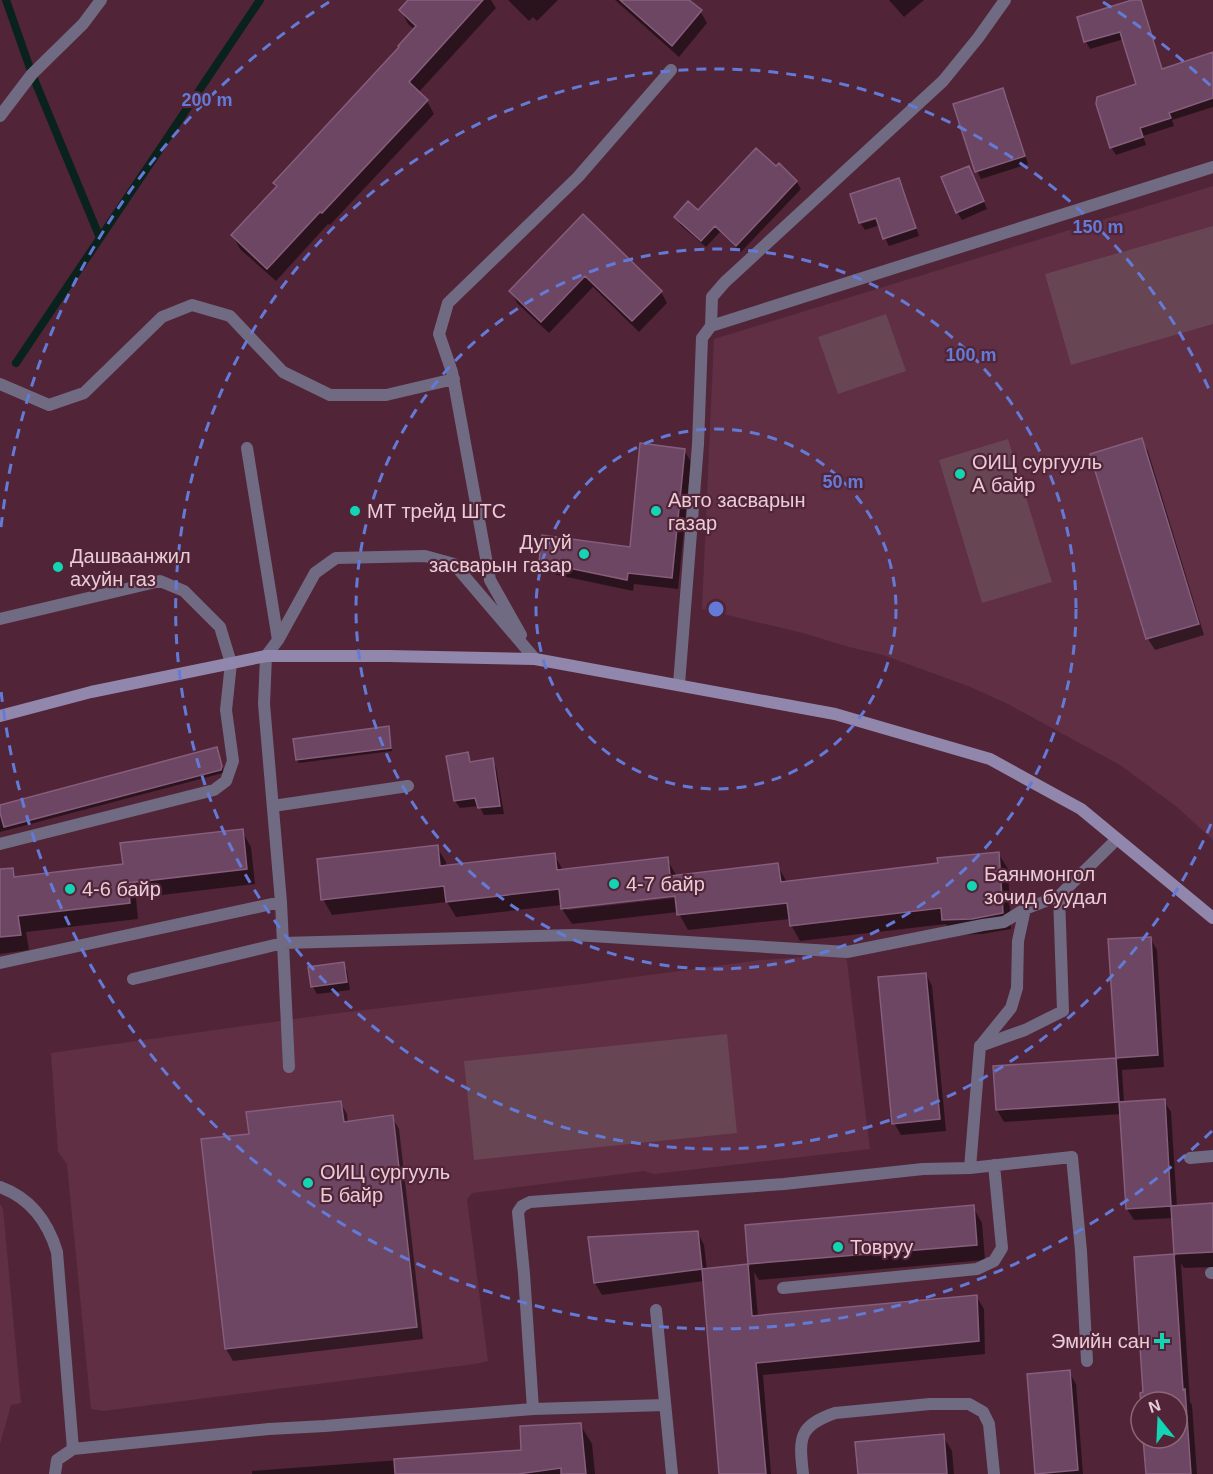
<svg xmlns="http://www.w3.org/2000/svg" width="1213" height="1474" font-family="Arial,sans-serif">
<style>
.built{fill:#602f43}
.garden{fill:#684552}
.shadow{fill:#0007;fill-rule:evenodd}
.lines{fill:none;stroke-linecap:round;stroke-linejoin:round}
.stream{stroke:#09221c;stroke-width:8}
.building{fill:#6d4664;stroke:#865d7c;stroke-width:1.5}
.lane{stroke:#706b82;stroke-width:12}
.street{stroke:#706b82;stroke-width:12}
.secondary{stroke:#9187ad;stroke-width:12}
.ring{fill:none;stroke:#647ad7;stroke-width:3;stroke-dasharray:10 8}
.poi-dot{fill:#13d5b4;stroke:#512537;stroke-width:2}
.labels{text-anchor:middle;stroke-width:4.5;stroke-linejoin:round;paint-order:stroke}
.poi-label{font-size:20px;fill:#e9ccd6;stroke:#512537;text-anchor:start}
.centre{fill:#647ad7;stroke:#512537;stroke-width:3}
.ring-label{font-size:18px;text-anchor:middle;font-weight:bold;fill:#647ad7;stroke:#512537;stroke-width:4.5;stroke-linejoin:round;paint-order:stroke}
</style>
<rect width="100%" height="100%" fill="#512537"/>
<!-- built -->
<path class="built" d="M1213,186V840L1177,807L1120,765L1006,703L968,686L883,655L849,647L803,633L702,609L714,339Z
M846,954L870,1149L654,1174L644,1171L472,1193L467,1200L488,1361L475,1364L103,1411L91,1409L67,1164L58,1152L51,1053L323,1015L582,984L761,960Z
M0,1204L3,1209L21,1403L11,1405L0,1444Z"/>
<!-- garden -->
<path class="garden" d="M1213,226V324L1071,365L1045,274Z
M886,314L906,371L838,394L818,337Z
M1008,439L1052,582L982,603L939,460Z
M727,1034L737,1133L474,1160L464,1061Z"/>
<!-- shadow -->
<path class="shadow" d="M410,0H491L496,8L418,93L427,101L434,114L330,225L328,224L276,281L240,249L233,236L277,188L275,183L401,48L414,29L408,24L401,10Z
M508,0H558L537,21L533,17L529,21Z
M615,0H687L700,11L707,23L679,57Z
M889,0H924L904,17Z
M1137,0H1140L1144,7L1163,70L1213,53V107L1172,120L1174,126L1143,136L1146,145L1116,155L1111,147L1138,85L1124,39L1090,49L1086,42L1079,18Z
M1002,90L1007,97L1028,164L981,179L977,171Z
M969,167L987,209L962,220L957,212Z
M776,169L796,181L801,189L741,252L720,232L706,247L680,225L676,217L698,212Z
M899,180L903,187L919,236L889,246L885,238L880,225L865,230L861,224L884,217Z
M583,217L661,292L667,303L639,332L593,287L549,333L517,303L511,291Z
M1141,440L1148,451L1204,635L1155,650L1148,639L1092,455Z
M684,450L691,462L678,589L634,584L633,591L548,573L541,561L631,548Z
M388,728L390,731L392,751L299,763L297,760L295,740Z
M216,749L223,770V773L0,832V807Z
M467,754L472,763L492,760L496,767L504,814L484,815L479,806L460,808L455,801Z
M242,831L251,847L255,884L136,898L138,919L26,932L29,950L0,954V899L124,866Z
M437,847L446,862L447,867L554,855L563,870L667,859L677,877L777,865L787,882L939,865L998,853L1008,869L1011,929L982,934L952,935L946,924L800,941L791,925L790,919L688,930L678,912L572,924L562,909V905L456,917L447,902L332,915L323,899ZM682,894L683,897L567,910V907Z
M1150,938L1157,950L1164,1067L1122,1070L1124,1103L1164,1101L1171,1112L1177,1207L1213,1205V1267L1184,1268L1181,1263L1190,1402L1192,1405L1197,1474H1147L1145,1438H1177V1402H1142L1144,1394L1135,1258L1176,1256L1174,1218L1134,1220L1127,1209L1121,1114L1004,1122L997,1110L995,1068L1118,1060L1110,941Z
M343,964L347,971L350,990L317,994L313,987L310,969Z
M926,974L932,986L946,1131L901,1135L894,1123Z
M340,1102L347,1114L348,1123L392,1117L399,1129L423,1339L233,1361L226,1349L251,1135Z
M973,1207L982,1223L985,1260L759,1280L754,1272L758,1317L976,1296L984,1309L985,1354L763,1375L771,1474H721L704,1281L602,1295L595,1283L590,1238L698,1233L704,1245L707,1270L750,1266L746,1227Z
M1069,1372L1076,1384L1083,1474H1037L1029,1376Z
M580,1424L592,1444L595,1474H252V1471L523,1451Z
M943,1436L952,1451L954,1474H859Z"/>
<g class="lines">
<!-- stream -->
<path class="stream" d="M6,0L32,74L100,238
M16,363L260,0"/>
</g>
<!-- building -->
<path class="building" d="M408,0H483L409,82L428,100L322,213L320,212L267,269L231,235L277,186L273,183L287,168L399,47L398,46L416,26L399,10Z
M620,0H689L702,10L672,46Z
M1132,0H1141L1162,69L1213,52V98L1169,113L1171,118L1140,128L1143,137L1110,148L1096,104L1097,97L1136,84L1120,32L1084,42L1077,17Z
M1003,88L1025,156L975,172L953,104Z
M756,148L776,166L779,163L797,181L736,246L715,226L701,241L674,217L688,201L698,210Z
M969,166L984,201L956,213L941,177Z
M899,178L916,228L883,239L876,218L859,223L850,194Z
M583,214L662,291L632,321L585,276L541,322L509,291Z
M1142,438L1199,624L1146,639L1090,454Z
M640,443L685,449L672,578L628,573L627,580L539,562L542,535L630,547Z
M389,726L391,748L296,760L293,739Z
M217,747L222,766L221,770L4,827L0,813V805Z
M468,752L470,762L493,758L500,806L478,808L475,798L454,801L446,756Z
M243,829L247,869L128,883L130,903L18,916L21,935L0,937V869L13,868L14,877L123,864L120,843Z
M438,845L440,866L555,853L557,870L668,857L670,876L778,863L781,882L938,863L937,858L999,852L1003,913L972,919L942,920L941,908L790,926L787,903L677,915L675,896L561,909L559,889L446,902L444,886L321,900L317,859Z
M1151,937L1158,1055L1116,1058L1108,939Z
M344,962L347,982L311,987L308,967Z
M926,973L940,1119L892,1124L878,977Z
M1116,1058L1119,1102L996,1110L993,1066Z
M1165,1099L1171,1206L1126,1209L1119,1102Z
M341,1101L344,1122L393,1115L417,1327L225,1349L201,1139L249,1134L246,1112Z
M1213,1203V1252L1174,1254L1171,1206Z
M974,1205L977,1245L748,1264L745,1225Z
M698,1231L702,1269L594,1283L588,1237Z
M1174,1254L1183,1390L1185,1389L1191,1474H1146L1143,1438H1177V1402H1141V1405L1140,1393L1143,1392L1134,1257Z
M748,1264L752,1316L977,1295L979,1341L756,1363L766,1474H719L702,1269Z
M1070,1370L1078,1470L1035,1474L1027,1374Z
M581,1423L586,1474H561V1468L518,1474H395L394,1459L521,1450L520,1426Z
M944,1434L947,1474H858L855,1442Z"/>
<g class="lines">
<!-- lane -->
<path class="lane" d="M0,384L49,405L84,393L162,317L192,305L230,316L283,372L330,395H386L454,379
M247,448L278,640
M0,619L160,581L184,591L220,627L231,663L226,710L233,761L226,781L214,790L0,844
M521,635L490,580L452,372L439,334L448,303L578,177L671,70
M273,806L408,786
M0,963L281,902
M133,979L283,943L575,935L847,952L983,925L1004,922L1025,909L1059,896
M981,1045L1011,1008L1017,988L1018,941L1025,909
M289,1067L281,902L264,704L266,656L278,640L315,573L336,558L425,556L454,564L535,659
M1190,1158L1213,1156
M0,1187C30,1198 48,1222 57,1252L73,1449
M1211,1273H1213
M783,1288L977,1269L994,1261L1002,1248L994,1165
M656,1310L672,1474
M1087,1361L1081,1251L1072,1157L970,1168L980,1046L1025,1030L1063,1011L1059,896L1117,839
M533,1409L524,1274L518,1212L522,1206L530,1202L784,1184L923,1169L970,1168
M55,1474L57,1460L73,1449L269,1429L325,1426L533,1409L665,1405
M803,1474C799,1438 798,1426 835,1413L930,1404H969L983,1412L989,1424L994,1474"/>
<!-- street -->
<path class="street" d="M0,116L32,74L83,24L101,0
M711,326L712,297L725,282L943,81L978,38L1005,0
M679,684L698,444L702,338L711,326L1213,167"/>
<!-- secondary -->
<path class="secondary" d="M0,716L91,692L266,656H388L535,659L835,714L990,759L1081,809L1213,918"/>
</g>
<!-- distance rings -->
<g class="ring">
<circle cx="716" cy="609" r="180"/>
<circle cx="716" cy="609" r="360"/>
<path d="M1211 824A540 540 0 1 1 1211 394"/>
<path d="M1212 1131A720 720 0 0 1 1 691M1 527A720 720 0 0 1 329 2M1103 2A720 720 0 0 1 1212 87"/>
</g>
<!-- markers -->
<g class="poi-dot">
<circle cx="960" cy="474" r="6"/>
<circle cx="355" cy="511" r="6"/>
<circle cx="656" cy="511" r="6"/>
<circle cx="584" cy="554" r="6"/>
<circle cx="58" cy="567" r="6"/>
<circle cx="614" cy="884" r="6"/>
<circle cx="972" cy="886" r="6"/>
<circle cx="70" cy="889" r="6"/>
<circle cx="308" cy="1183" r="6"/>
<circle cx="838" cy="1247" r="6"/>
<path d="M1159 1332h6v6h6v6h-6v6h-6v-6h-6v-6h6z"/>
</g>
<g class="labels">
<!-- poi labels -->
<g class="poi-label">
<text x="972" y="469">ОИЦ сургууль<tspan x="972" dy="23">А байр</tspan></text>
<text x="668" y="507">Авто засварын<tspan x="668" dy="23">газар</tspan></text>
<text x="367" y="518">МТ трейд ШТС</text>
<text x="572" y="549" text-anchor="end">Дугуй<tspan x="572" dy="23">засварын газар</tspan></text>
<text x="70" y="563">Дашваанжил<tspan x="70" dy="23">ахуйн газ</tspan></text>
<text x="984" y="881">Баянмонгол<tspan x="984" dy="23">зочид буудал</tspan></text>
<text x="626" y="891">4-7 байр</text>
<text x="82" y="896">4-6 байр</text>
<text x="320" y="1179">ОИЦ сургууль<tspan x="320" dy="23">Б байр</tspan></text>
<text x="850" y="1254">Товруу</text>
<text x="1150" y="1348" text-anchor="end">Эмийн сан</text>
</g>
</g>
<circle cx="716" cy="609" r="9" class="centre"/>
<g class="ring-label">
<text x="207" y="106">200 m</text>
<text x="1098" y="233">150 m</text>
<text x="971" y="361">100 m</text>
<text x="843" y="488">50 m</text>
</g>
<!-- north arrow -->
<g transform="translate(1159 1420) rotate(342)"><circle r="28" fill="#512537" stroke="#8e6877" stroke-width="1.5"/>
<path d="M0-4.5L10 22L0 15L-10 22Z" fill="#13d5b4"/>
<text y="-9" font-size="16" font-weight="bold" text-anchor="middle" fill="#e9ccd6">N</text>
</g>
</svg>
